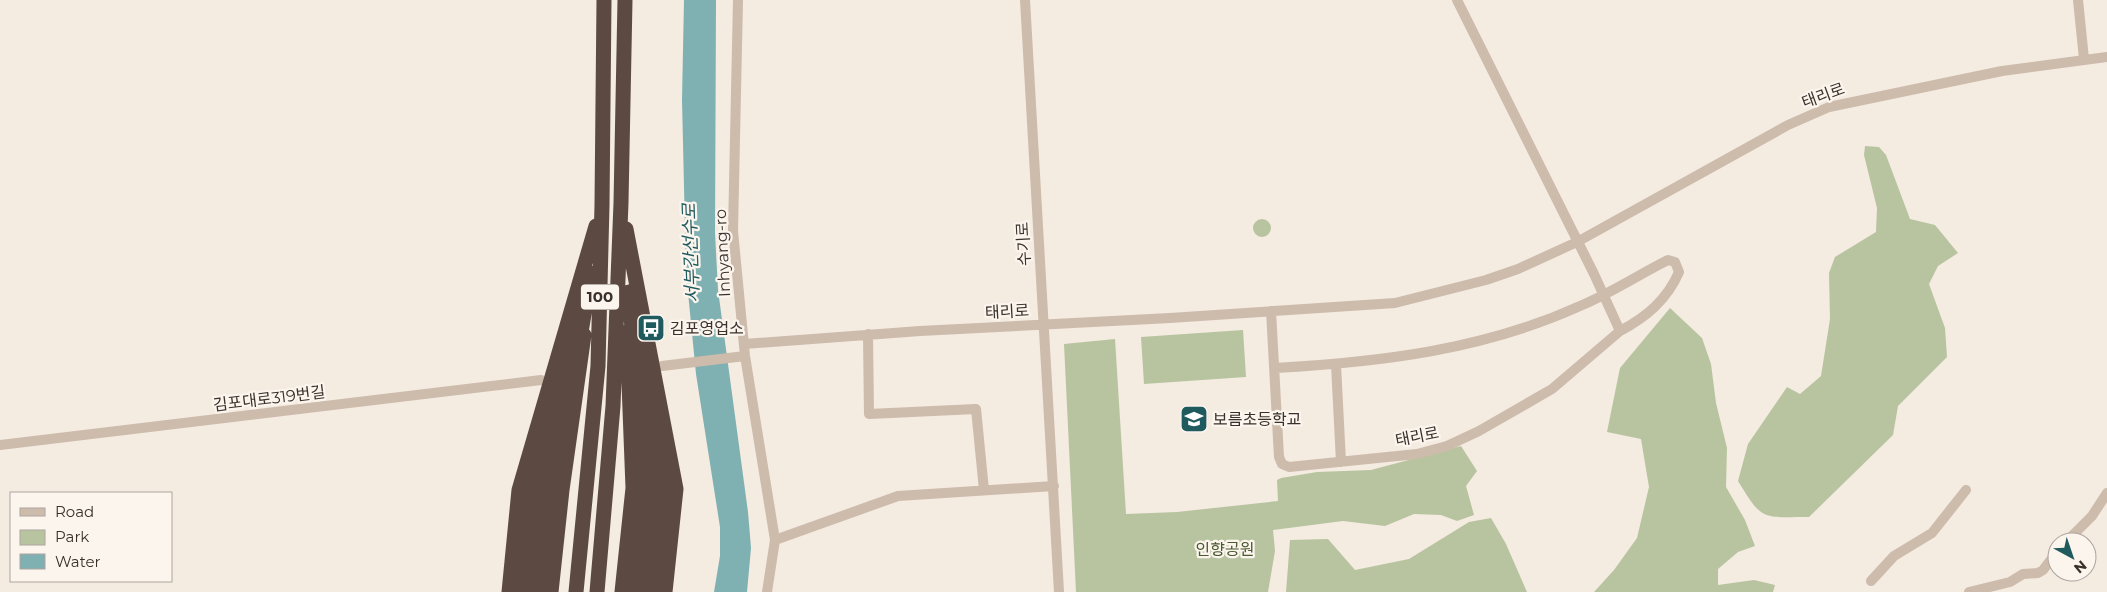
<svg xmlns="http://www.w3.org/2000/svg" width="2107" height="592" font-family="Montserrat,'Noto Sans KR',sans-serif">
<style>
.green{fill:#b8c4a0}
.water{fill:#7fb0b2}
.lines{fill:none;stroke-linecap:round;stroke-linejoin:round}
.minor{stroke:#cdbbac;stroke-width:10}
.highway{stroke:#5c4a42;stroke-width:15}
.labels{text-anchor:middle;stroke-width:4.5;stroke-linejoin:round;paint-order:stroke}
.shield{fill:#fbf5ee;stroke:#756b66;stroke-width:1}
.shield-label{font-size:15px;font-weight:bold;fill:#3b302b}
.street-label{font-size:16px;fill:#3b302b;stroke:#fbf5ee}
.poi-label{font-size:16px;fill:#3b302b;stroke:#fbf5ee;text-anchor:start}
.park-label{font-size:16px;fill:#4a5a2e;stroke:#fbf5ee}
.water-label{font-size:18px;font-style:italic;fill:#1f5a5e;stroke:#fbf5ee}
</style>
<rect width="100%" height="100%" fill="#f4ebe1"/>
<!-- green -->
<path class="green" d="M1865,146L1879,147L1886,155L1910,219L1935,225L1958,253L1938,266L1929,284L1945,328L1947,357L1898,406L1893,435L1809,517C1762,517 1763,522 1738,481L1748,444L1787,387L1800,394L1821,376L1830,319L1829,273L1835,257L1876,232L1877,208L1864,155Z
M1253 228a9 9 0 1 1 18 0a9 9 0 1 1-18 0Z
M1670,308L1702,338L1711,364L1716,403L1727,448L1726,487L1745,520L1755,546L1738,552L1718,569V585L1754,580L1775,585L1773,592H1594L1614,570L1637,538L1649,487L1641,439L1607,432L1620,368Z
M1243,330L1246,377L1144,384L1141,337Z
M1115,339L1126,514L1177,512L1278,501L1277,480L1281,478L1317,472L1371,470L1461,446L1477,471L1466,486L1474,515L1457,521L1441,515L1414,514L1385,526L1343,521L1273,530L1275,551L1268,592H1076L1064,344Z
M1491,518L1506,544L1527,592H1286L1290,540L1328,539L1355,570L1409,559L1469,522Z"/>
<!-- water -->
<path class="water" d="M684,0H716L715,233L718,290L748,512L751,548L747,592H714L720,556V527L696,374L686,272L682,100Z"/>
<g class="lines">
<!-- minor -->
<path class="minor" d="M738,0L733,231L745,356L775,540L767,592
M1025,0L1059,592
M2078,0L2084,59
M1271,311L1279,457L1282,464L1289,467L1417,454L1447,446L1479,431L1552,389L1620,331L1594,274L1457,0
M868,334L869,414L976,409L984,490
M744,344L920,331L1170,318L1395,303L1486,280L1518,269L1577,242L1788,125L1829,107L2002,71L2107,57
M1336,365L1341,462
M662,366L745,356
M1275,368C1381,362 1483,350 1580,306C1611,293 1638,275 1668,260L1675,262L1679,272C1667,300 1646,317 1620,331
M0,445L541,380
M775,540L898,496L1054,486
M2066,542L2092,516L2107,493
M1871,581L1894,556L1932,533L1966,490
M1969,592L2010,582L2023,574L2038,573L2043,570L2057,552"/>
<!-- highway -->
<path class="highway" d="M626,229L676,489L665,592
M629,292L633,341
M636,331L644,403
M579,344L591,273
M647,393L661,490L651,592
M558,411L575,331
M509,592L519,490L596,226
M523,592L534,488L555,401
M537,592L548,484L563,410
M551,592L562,490L584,335
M576,592L598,366L602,205L604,0
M597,592L613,406L621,203L625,0
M622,592L633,488L627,332
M637,592L647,489L638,399"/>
</g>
<!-- icons -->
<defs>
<symbol id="bus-square" viewBox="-11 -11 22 22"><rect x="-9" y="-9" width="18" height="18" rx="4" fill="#1f5a5e" stroke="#fbf5ee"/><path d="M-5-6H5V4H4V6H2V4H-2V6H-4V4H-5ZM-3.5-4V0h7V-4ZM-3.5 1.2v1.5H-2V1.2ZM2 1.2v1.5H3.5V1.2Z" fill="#fff"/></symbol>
<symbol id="school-square" viewBox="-11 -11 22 22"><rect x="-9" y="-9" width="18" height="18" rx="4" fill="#1f5a5e" stroke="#fbf5ee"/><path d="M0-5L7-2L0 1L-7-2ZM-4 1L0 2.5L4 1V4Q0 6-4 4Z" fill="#fff"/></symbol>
</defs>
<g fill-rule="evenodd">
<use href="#bus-square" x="635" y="312" width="32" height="32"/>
<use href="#school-square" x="1178" y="403" width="32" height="32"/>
</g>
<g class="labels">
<!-- shield labels -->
<rect class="shield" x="581" y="284.5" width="38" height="25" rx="4"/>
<g class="shield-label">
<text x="600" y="302">100</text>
</g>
<!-- street labels -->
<g class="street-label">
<text transform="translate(1823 95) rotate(-20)" y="6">태리로</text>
<text transform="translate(1023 244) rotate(-93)" y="6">수기로</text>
<text transform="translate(722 253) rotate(-93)" y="6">Inhyang-ro</text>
<text transform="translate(1007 311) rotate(-3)" y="6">태리로</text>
<text transform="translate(269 398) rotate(-7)" y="6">김포대로319번길</text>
<text transform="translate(1417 436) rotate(-11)" y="6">태리로</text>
</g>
<!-- poi labels -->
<g class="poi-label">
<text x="670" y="334">김포영업소</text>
<text x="1213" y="425">보름초등학교</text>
</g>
<!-- park labels -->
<g class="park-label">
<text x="1225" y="555">인향공원</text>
</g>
<!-- water labels -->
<g class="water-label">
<text transform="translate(691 253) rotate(-92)" y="6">서부간선수로</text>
</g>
</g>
<!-- legend -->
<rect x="10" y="492" width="162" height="90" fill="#fbf5ee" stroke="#aea6a0"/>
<rect x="20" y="508" width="25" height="8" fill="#cdbbac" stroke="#aea6a0"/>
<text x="55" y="517" font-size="15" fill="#3b302b">Road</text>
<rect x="20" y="530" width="25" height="15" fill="#b8c4a0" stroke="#aea6a0"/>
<text x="55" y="542" font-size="15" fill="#3b302b">Park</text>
<rect x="20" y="554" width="25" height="15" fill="#7fb0b2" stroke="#aea6a0"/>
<text x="55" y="567" font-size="15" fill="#3b302b">Water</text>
<!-- north arrow -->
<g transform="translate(2072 557) rotate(140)"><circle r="24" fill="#fbf5ee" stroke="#aea6a0"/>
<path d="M0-4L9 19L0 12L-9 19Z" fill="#1f5a5e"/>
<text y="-8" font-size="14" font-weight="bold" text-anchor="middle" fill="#3b302b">N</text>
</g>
</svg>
